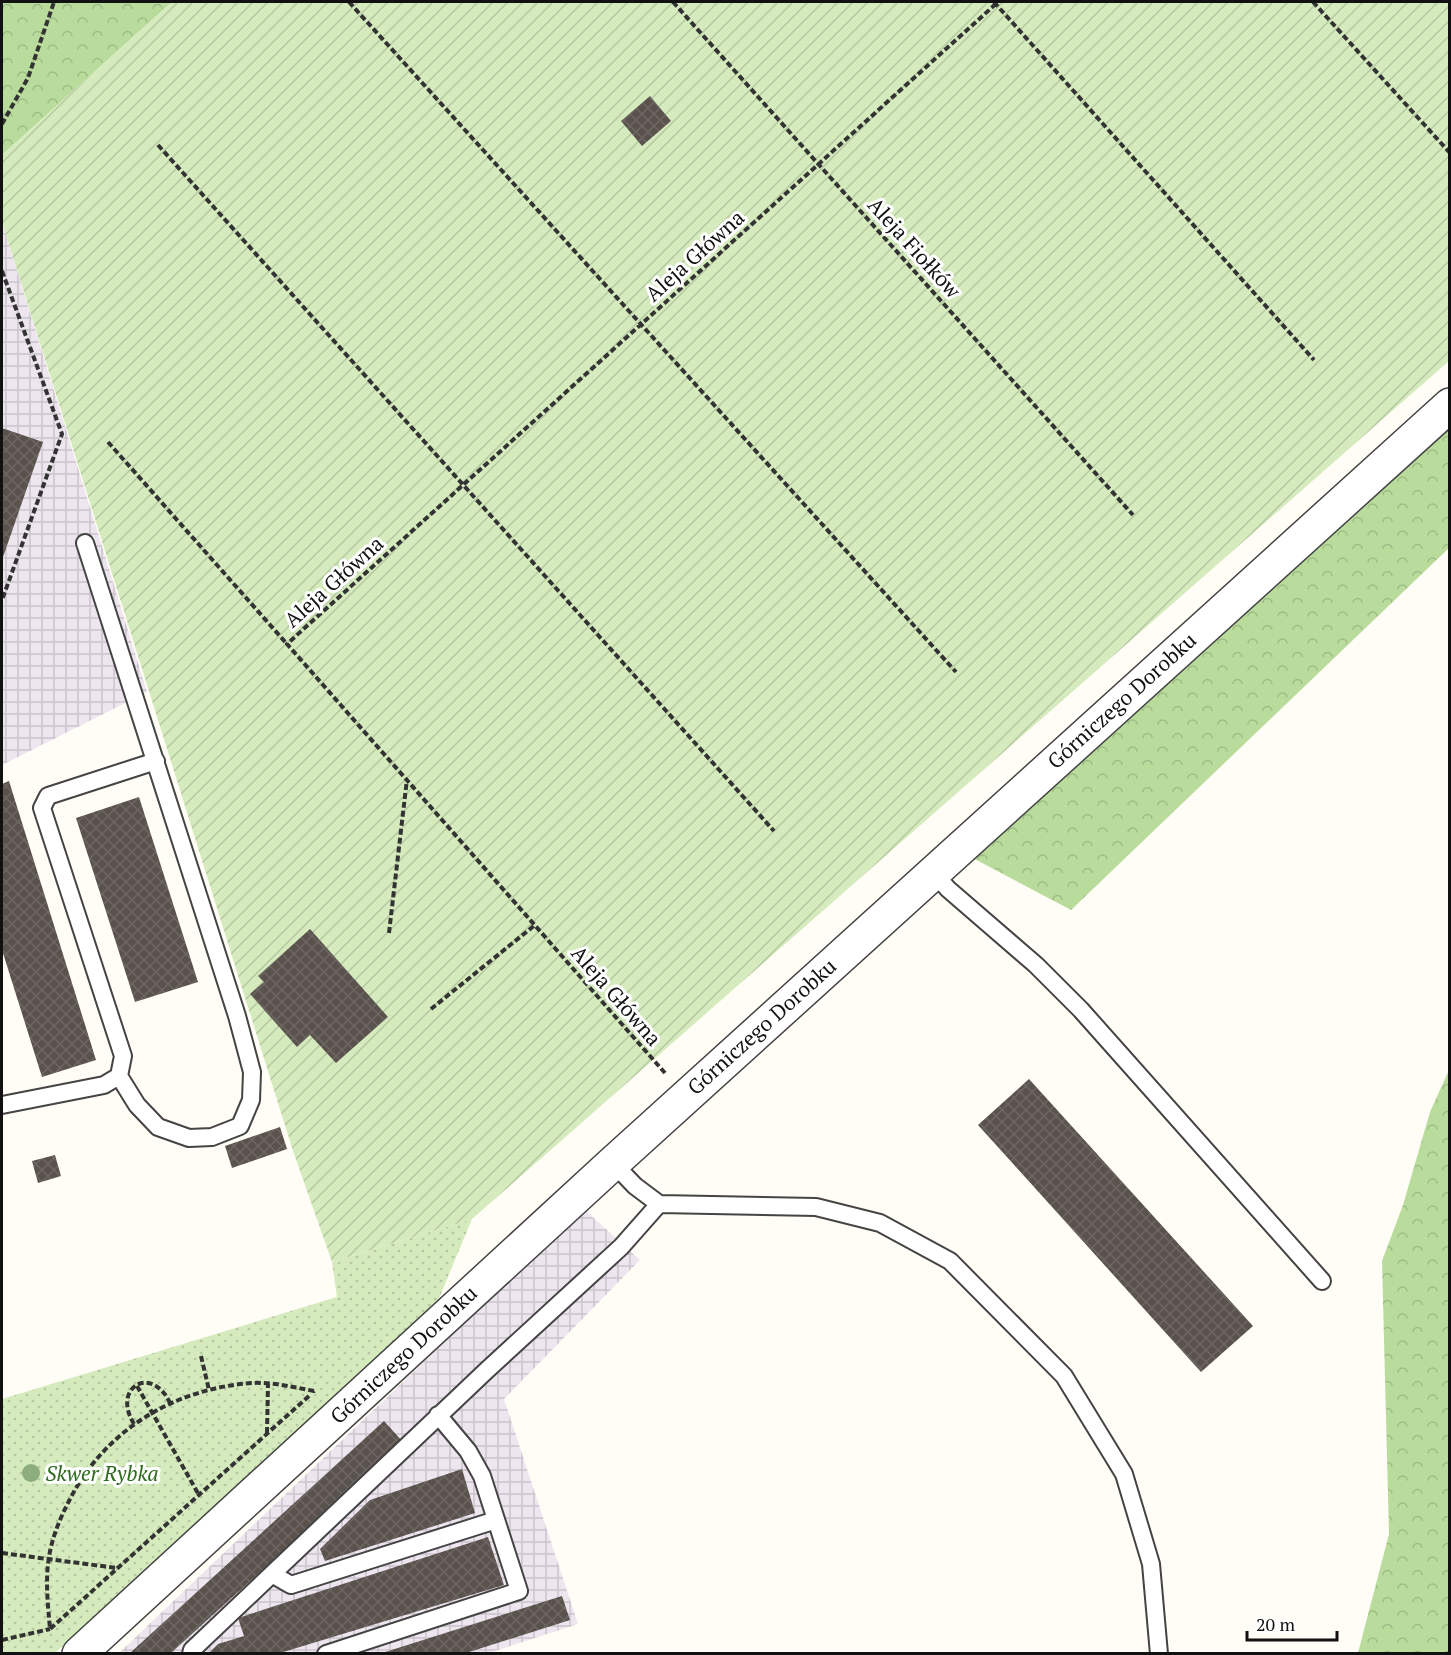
<svg xmlns="http://www.w3.org/2000/svg" width="1451" height="1655" font-family="'PT Serif',serif">
<style>
.industrial{fill:url(#industrial-grid)}
.grass{fill:url(#grass-dots)}
.forest{fill:url(#forest-crowns)}
.garden{fill:url(#garden-furrows)}
.building{fill:url(#building-cross-hatch)}
.lines{fill:none;stroke-linecap:round;stroke-linejoin:round}
.lane-casing{stroke:#444;stroke-width:20}
.street-casing{stroke:#444;stroke-width:36}
.path{stroke:#333;stroke-width:4;stroke-dasharray:6 3;stroke-linecap:butt}
.lane{stroke:#fff;stroke-width:16}
.street{stroke:#fff;stroke-width:33}
.tree{fill:#8dad7f}
.labels{text-anchor:middle;stroke-width:6;stroke-linejoin:round;paint-order:stroke}
.street-label{font-size:21px;fill:#111;stroke:#fff}
.park-label{font-size:21px;font-style:italic;fill:#2f6b1f;stroke:#fff}
</style>
<defs>
<pattern id="industrial-grid" width="8" height="8" patternUnits="userSpaceOnUse" patternTransform="scale(1.5)"><rect width="8" height="8" fill="#eee6ef"/><path d="M0 4h8M4 0v8" fill="none" stroke="#cbc4cc"/></pattern>
<pattern id="grass-dots" width="8" height="8" patternUnits="userSpaceOnUse" patternTransform="scale(1.5)"><rect width="8" height="8" fill="#d5ebbd"/><path d="M2 2h.1M6 6h.1" fill="none" stroke="#b6c8a1" stroke-width="1.8" stroke-linecap="round"/></pattern>
<pattern id="forest-crowns" width="20" height="18" patternUnits="userSpaceOnUse" patternTransform="scale(1.5)"><rect width="20" height="18" fill="#b9dc9c"/><path d="M2 6a3 3 0 1 1 6 0M12 15a3 3 0 1 1 6 0" fill="none" stroke="#9ebc85"/></pattern>
<pattern id="garden-furrows" width="10" height="10" patternUnits="userSpaceOnUse" patternTransform="scale(1.5)"><rect width="10" height="10" fill="#d5ebbd"/><path d="M-1 1l2-2M0 10L10 0M9 11l2-2" fill="none" stroke="#b6c8a1"/></pattern>
<pattern id="building-cross-hatch" width="8" height="8" patternUnits="userSpaceOnUse" patternTransform="scale(1.5)"><rect width="8" height="8" fill="#5a524d"/><path d="M0 0l8 8M0 8l8-8" fill="none" stroke="#6d6662"/></pattern>
</defs>
<rect width="100%" height="100%" fill="#fffdf5"/>
<!-- industrial -->
<path class="industrial" d="M2,222L147,692L2,765Z
M584,1209L640,1260L504,1399L578,1624L489,1653L118,1654Z"/>
<!-- grass -->
<path class="grass" d="M472,1219L438,1301L55,1653L2,1654V1399L337,1297L332,1262Z"/>
<!-- forest -->
<path class="forest" d="M2,2H172L2,155Z
M1449,427V548L1071,910L969,856Z
M1449,1070V1653H1358L1389,1534L1382,1261L1403,1205L1430,1112Z"/>
<!-- garden -->
<path class="garden" d="M172,2H1449V361L472,1219L332,1262L293,1151L2,222V155Z"/>
<!-- building -->
<path class="building" d="M650,96L671,121L642,146L621,121Z
M2,428L43,442L2,560Z
M9,781L96,1060L42,1077L2,950V784Z
M139,797L198,982L135,1002L76,818Z
M310,929L388,1017L336,1063L310,1035L297,1047L250,994L264,982L258,976Z
M1029,1079L1253,1326L1201,1372L978,1125Z
M280,1127L287,1149L232,1168L225,1146Z
M55,1155L61,1176L38,1183L32,1161Z
M384,1421L403,1442L171,1653H130Z
M462,1469L475,1513L325,1561L320,1549L370,1500Z
M488,1537L504,1585L280,1653H209L218,1644L244,1636L238,1618Z
M562,1596L570,1620L466,1653H382Z"/>
<g class="lines">
<defs>
<path id="lane" d="M85,543L237,1016L252,1072L251,1100L240,1126L212,1137L189,1138L158,1127L137,1105L119,1076
M933,872L948,889L1036,965L1081,1010L1322,1281
M2,1105L104,1085L119,1076L123,1056L42,808L48,796L156,761
M613,1163L635,1186L659,1204L816,1207L880,1223L950,1261L1064,1376L1124,1474L1151,1564L1159,1654
M272,1574L291,1585L496,1520
M191,1654L192,1650L487,1370L621,1247L659,1204
M326,1654L519,1591L482,1476L468,1451L438,1415"/>
<path id="street" d="M79,1654L613,1163L1450,405"/>
</defs>
<!-- lane casing -->
<use href="#lane" class="lane-casing"/>
<!-- street casing -->
<use href="#street" class="street-casing"/>
<!-- path -->
<path class="path" d="M349,2L956,672
M673,2L1133,515
M994,2L1314,360
M1313,2L1450,153
M2,124L28,78L54,2
M158,145L774,831
M2,271L62,434L2,600
M108,442L287,644
M389,933L407,779
M431,1009L535,925
M665,1073L287,644L998,2
M201,1356L209,1390
M137,1386L199,1495
M309,1396L50,1629C48,1606 45,1580 49,1557C52,1538 60,1518 69,1501C104,1431 173,1389 251,1383C272,1382 293,1387 314,1391L316,1389
M134,1424C111,1387 152,1364 170,1403
M267,1433L268,1384
M2,1553L117,1568
M2,1640L50,1629"/>
<!-- lane -->
<use href="#lane" class="lane"/>
<!-- street -->
<use href="#street" class="street"/>
</g>
<!-- trees -->
<circle class="tree" cx="31" cy="1473" r="9"/>
<g class="labels">
<!-- street labels -->
<g class="street-label">
<text transform="translate(914 248) rotate(48)" y="7">Aleja Fiołków</text>
<text transform="translate(695 256) rotate(-42)" y="7">Aleja Główna</text>
<text transform="translate(334 582) rotate(-42)" y="7">Aleja Główna</text>
<text transform="translate(1122 701) rotate(-42)" y="7">Górniczego Dorobku</text>
<text transform="translate(616 996) rotate(49)" y="7">Aleja Główna</text>
<text transform="translate(762 1027) rotate(-42)" y="7">Górniczego Dorobku</text>
<text transform="translate(404 1355) rotate(-43)" y="7">Górniczego Dorobku</text>
</g>
<!-- park labels -->
<g class="park-label">
<text x="102" y="1481">Skwer Rybka</text>
</g>
</g>
<!-- border -->
<rect width="1451" height="1655" fill="none" stroke="#111111" stroke-width="6"/>
<!-- scale -->
<path d="M1247 1631v9h90v-9" fill="none" stroke="#111111" stroke-width="3"/>
<text x="1256" y="1631" font-size="18" fill="#111111" stroke="#ffffff" stroke-width="4.5" paint-order="stroke">20 m</text>
</svg>
